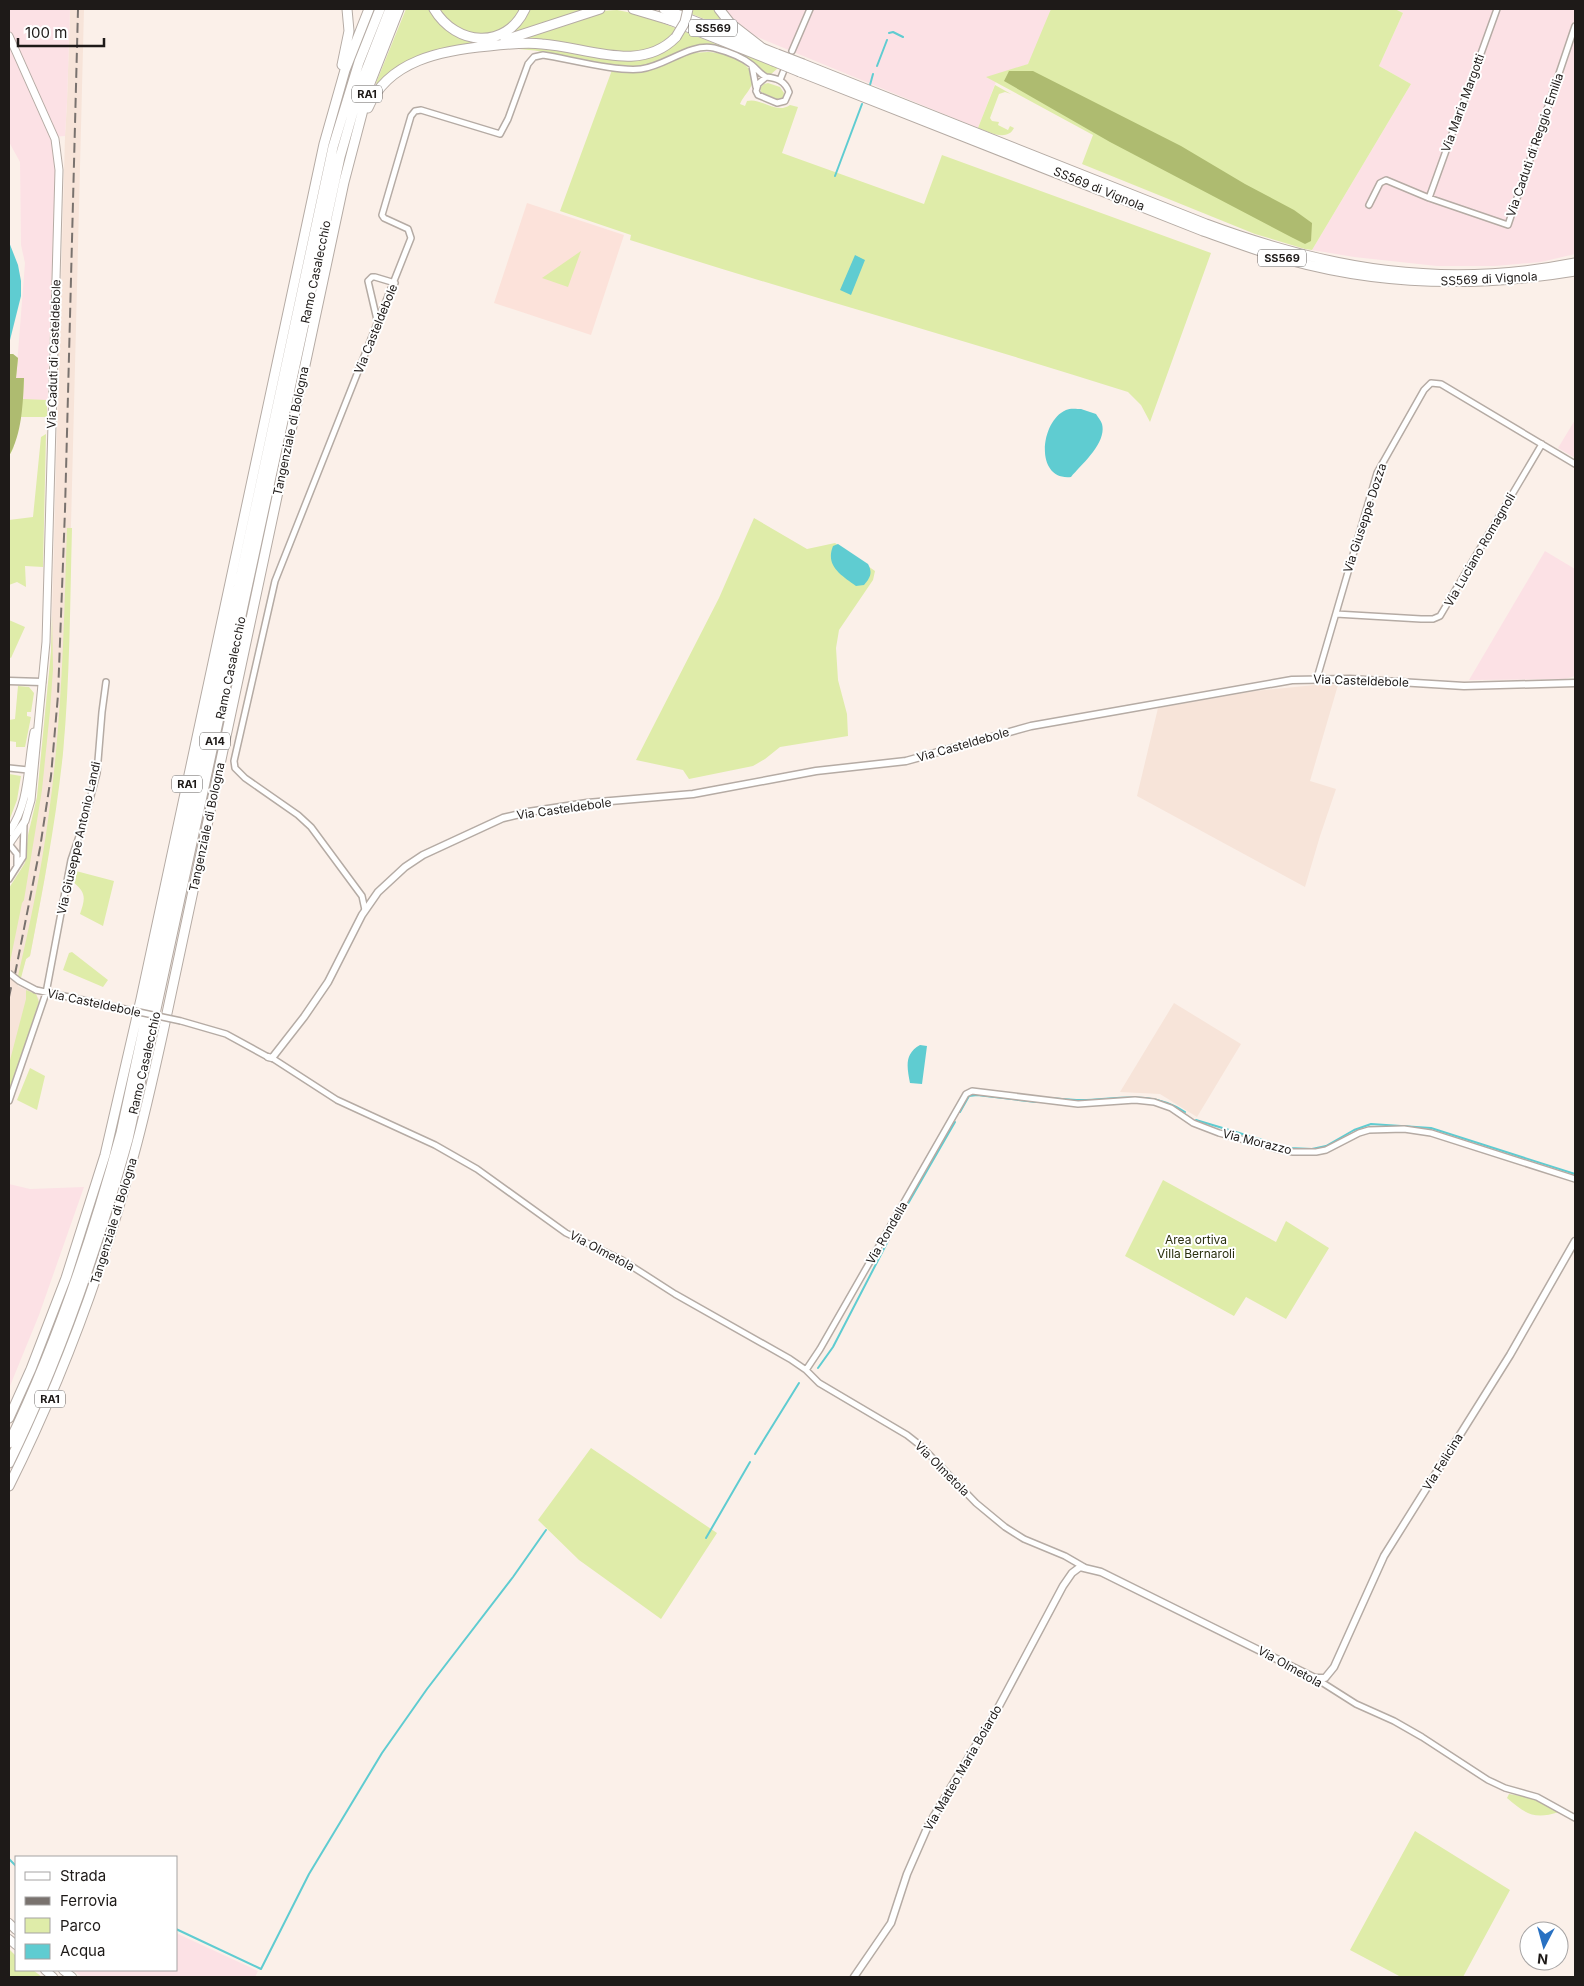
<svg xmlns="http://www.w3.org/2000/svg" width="1584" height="1986" font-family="Inter,sans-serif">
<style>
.built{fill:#f7e4d9}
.industrial{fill:#fce1e5}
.medical{fill:#fce2da}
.green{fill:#dfeca9}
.forest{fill:#aebb70}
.water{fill:#5fccd1}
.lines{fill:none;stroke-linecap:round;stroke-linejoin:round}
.stream{stroke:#5fccd1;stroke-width:2}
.minor-casing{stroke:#b5aba4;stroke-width:8}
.tertiary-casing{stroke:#b5aba4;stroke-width:9}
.secondary-casing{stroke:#b5aba4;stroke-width:9}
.primary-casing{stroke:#b5aba4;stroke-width:10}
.trunk-casing{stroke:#b5aba4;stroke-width:11}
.motorway-casing{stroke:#b5aba4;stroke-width:11}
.minor{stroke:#fff;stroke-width:5}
.tertiary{stroke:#fff;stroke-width:6}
.secondary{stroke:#fff;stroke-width:7}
.primary{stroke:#fff;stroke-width:8}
.trunk{stroke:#fff;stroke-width:9}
.motorway{stroke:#fff;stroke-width:9}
.rail{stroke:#79726e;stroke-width:2;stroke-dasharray:10 5;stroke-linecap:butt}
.minor-bridge-casing{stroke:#b5aba4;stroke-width:8;stroke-linecap:butt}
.trunk-bridge-casing{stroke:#b5aba4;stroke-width:11;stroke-linecap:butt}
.motorway-bridge-casing{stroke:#b5aba4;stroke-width:11;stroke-linecap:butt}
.minor-bridge{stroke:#fff;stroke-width:5}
.trunk-bridge{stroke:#fff;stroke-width:9}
.motorway-bridge{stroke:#fff;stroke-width:9}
.labels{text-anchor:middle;stroke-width:4;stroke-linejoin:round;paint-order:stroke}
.shield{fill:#fff;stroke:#625f5d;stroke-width:1}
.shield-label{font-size:11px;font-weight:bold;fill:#1e1a18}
.street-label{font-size:12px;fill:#1e1a18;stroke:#fff}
.park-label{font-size:12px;fill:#292e0d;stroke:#fff}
</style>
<rect width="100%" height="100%" fill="#fbf0e9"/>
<!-- built -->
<path class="built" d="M70,9H84L67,684L63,752L45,877L30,956L26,959L18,986L36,994L39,999L9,1092V947L19,874L26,859L37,797L51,652L65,136L67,102Z
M1325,684L1338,685L1310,781L1336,789L1320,836L1305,887L1137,796L1158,708L1255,691Z
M1174,1003L1241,1044L1197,1117L1160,1094L1120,1092Z"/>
<!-- industrial -->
<path class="industrial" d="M9,9H70L67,102L65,136L51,137L55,155V175L47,417H21L24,379L16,378L25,263L21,245L20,162L9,142Z
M725,9H1051L1042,35L1028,64L1009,71L997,79L978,128L755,36L727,14Z
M1395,9H1575V254L1541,262L1495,266H1437L1354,257L1312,250L1411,84L1379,66L1403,13Z
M1575,420V458L1558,448Z
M1545,551L1575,569V676L1565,679L1469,680Z
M9,1184L30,1189L84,1187L39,1315L10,1386Z
M176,1933L258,1971L255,1977H82L73,1970H176Z"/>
<!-- medical -->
<path class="medical" d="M527,203L624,235L591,335L494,303Z"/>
<!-- green -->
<path class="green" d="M406,9H431L441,23L493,41L444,49L378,85L376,83Z
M437,9H522L514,22L489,36L458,30Z
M530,9H589L499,39C514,33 525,24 530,9Z
M679,9H716L728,25L725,27Z
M1051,9H1395L1403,13L1379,66L1411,84L1312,250L1305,249L1255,234L1082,164L1093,135L986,77L1028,64Z
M617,10L642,15L778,68L770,75C761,73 759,67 752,62C744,56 728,50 717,47C687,40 672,62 645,66C612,71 563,53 529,50C515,48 501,49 487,48L542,47L639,60L656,56L672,46L680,38L633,54L522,41V38L602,11Z
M692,53C700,53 708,51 716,53C729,54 754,65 753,80C752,89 743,96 740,104L745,106L747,101C761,97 776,115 790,105L798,107L782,153L924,204L942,155L1211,253L1150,422L1141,405L1128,392C962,339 795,293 630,240L631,235L628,234L560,211L612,70L657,68Z
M768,83L780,87L784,93L783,98L777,99L761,92L760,88L764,84Z
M995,85L1011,94L1005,92L999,94L990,118L992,121L999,122L998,125L1008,130L1010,126L1014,128C1007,142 989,132 978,128Z
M581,251L568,287L542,278Z
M9,354H13L18,358L16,378H24L23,399L47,400V417H21L13,449L9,456Z
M46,434L43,567L25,566L26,587L17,582L9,585V520L33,517L41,437Z
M754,518L807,549L835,543L875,571L873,580L839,630L836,648L838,680L847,714L848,736L780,747L765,759L753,766L689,779L683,770L636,760L719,598Z
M67,528H72C70,603 70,678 63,753C56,821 43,889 30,956L26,959L21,978L18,976C30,924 41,872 48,820C62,723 64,626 67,528Z
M52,615L53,669L50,711L42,790L24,900L22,903L9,967V888L25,863L28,835L37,797L51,652Z
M9,620L25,627L11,658L9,657Z
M18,686L29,687L34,693L31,712H27V716L31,717L25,747H16V742L9,741V720L15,719Z
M9,774L21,776L17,800L9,821Z
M76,871L114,881L103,926L80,914C85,899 87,893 73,882Z
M72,952L108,980L103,987L63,970L69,953Z
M26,990L36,994L39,1002L9,1092V1064L26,999Z
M30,1068L45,1076L37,1110L17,1100Z
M1163,1180L1276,1242L1286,1221L1329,1248L1286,1319L1246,1297L1234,1316L1125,1256Z
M591,1448L717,1533L661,1619L579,1560L538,1520Z
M1509,1794L1534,1798L1559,1812C1534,1820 1526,1814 1507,1798Z
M1415,1831L1510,1890L1463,1977H1401L1350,1950Z
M9,1949L16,1956V1970H33L42,1977H9Z"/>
<!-- forest -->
<path class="forest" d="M1009,71H1033L1181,146L1245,184L1294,210L1312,223L1311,241L1305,244L1291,237L1110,142L1004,81Z
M9,354H13L18,358L16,378H24C23,403 22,434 9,456Z"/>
<!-- water -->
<path class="water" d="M9,242L18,265L21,281V296L9,344Z
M855,255L865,260L851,295L840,290Z
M1081,409L1096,414C1098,417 1101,421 1102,424C1107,443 1082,464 1071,477C1034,481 1040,421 1066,410C1070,408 1077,409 1081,409Z
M838,544L868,564C873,573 870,578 864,585L856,586C841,575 825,566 833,546Z
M920,1045L927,1046L922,1084L910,1083C907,1067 904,1054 920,1045Z"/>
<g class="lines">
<!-- stream -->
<path class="stream" d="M889,33L893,32L903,37
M877,66L887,40
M870,85L873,74
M835,176L862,104
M1050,1098C1061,1099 1071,1100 1082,1100C1120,1099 1151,1090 1185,1112
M960,1112L969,1096L977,1095L1036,1102
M1196,1120L1289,1148L1312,1149L1326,1146L1354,1130L1371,1124L1431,1128L1575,1174
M818,1368L833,1347L902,1214L955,1122
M755,1454L799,1383
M706,1538L750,1462
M9,1859L16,1866
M176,1929L261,1969L309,1874L382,1753L427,1689L513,1577L546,1530"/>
<defs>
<path id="minor" d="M792,51L810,9
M752,66L756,87
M766,77C777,78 785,81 789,92L785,101L777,103L758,95L756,91L758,84Z
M780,80L784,70
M1429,198L1497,9
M1369,205L1380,183L1386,180L1429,198L1508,225L1575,26
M378,324L368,281L372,277H375L395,283
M1336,614L1421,619H1433L1440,616L1542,444
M1317,678L1377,473L1424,390L1431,383L1441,384L1575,464
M9,768L28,770
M9,844L17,854V866
M9,879L23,857L24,824
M365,910L362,896L311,827L298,815L245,778L235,768L234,761L275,581L411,238L408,229L384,218L382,215L411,116L415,111L421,110L500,134L508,119L528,64L534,57L543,55C569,59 617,72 641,69C666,66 689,43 714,48C726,51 742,57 752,65C757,69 760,74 766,77
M36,990L120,1008
M181,1021L226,1034L268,1057
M272,1058L337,1100L435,1145L477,1169L566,1233L622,1260L675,1294L790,1359L806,1370L819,1383L907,1435L921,1446L976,1503L1005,1527L1024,1539L1065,1556L1084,1567
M9,1101L46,993L71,860L84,822L97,773L102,712L106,682
M806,1370L820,1349L966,1094L972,1091L1078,1104L1135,1100L1154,1102L1171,1108L1193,1123L1219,1133L1277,1149L1293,1152H1316L1326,1150L1359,1133L1369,1130L1404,1129L1431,1133L1575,1179
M1315,1678L1356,1704L1394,1721L1422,1737L1488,1780L1505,1788L1537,1797L1575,1818"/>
<path id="tertiary" d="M9,681L42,682
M268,1057L272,1058L304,1017L328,982L362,915L378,892L405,867L423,855L503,818L528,812L587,803L693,794L816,771L906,761L1031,726L1292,680L1350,679L1464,686L1575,683
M854,1977L891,1923L907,1874L928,1826L998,1708L1063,1586L1072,1573L1080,1567L1101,1572L1315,1678H1325L1334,1667L1384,1556L1510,1355L1575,1241"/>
<path id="secondary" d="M9,36L55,139L59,170L46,642L31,800L25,821L9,844
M9,832C30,803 27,766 34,732"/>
<path id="primary" d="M9,1923L16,1930
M9,1939L16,1945
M45,1970L53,1977
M63,1970L72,1977"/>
<path id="trunk" d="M664,9L777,54
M665,18L773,61
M803,64L1206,224C1330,270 1444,289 1575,263
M800,72L1203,231C1232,241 1260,252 1289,260C1383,286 1480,287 1575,271"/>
<path id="motorway" d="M434,9C456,46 506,50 525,9
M633,9L670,20
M719,9L730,23L762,48
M505,40L600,9
M342,65L349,31L347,9
M368,108C388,60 443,50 489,46C507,44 525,42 542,44C587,47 640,74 676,37
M9,1418L31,1369L66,1278L105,1155L141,999L324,144L345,70L369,9
M9,1443C57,1344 92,1239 121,1133L333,147L359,62L380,9
M9,1463C60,1359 97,1250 128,1139L340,157L362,81L390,9
M9,1486C62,1380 103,1268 134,1154C145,1114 154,1073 163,1032L344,182L370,83L399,9"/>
</defs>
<!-- minor casing -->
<use href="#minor" class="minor-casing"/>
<!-- tertiary casing -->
<use href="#tertiary" class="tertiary-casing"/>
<!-- secondary casing -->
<use href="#secondary" class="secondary-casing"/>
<!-- primary casing -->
<use href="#primary" class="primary-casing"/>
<!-- trunk casing -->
<use href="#trunk" class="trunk-casing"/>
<!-- motorway casing -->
<use href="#motorway" class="motorway-casing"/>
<!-- minor -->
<use href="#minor" class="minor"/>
<!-- tertiary -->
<use href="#tertiary" class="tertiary"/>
<!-- secondary -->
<use href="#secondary" class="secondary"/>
<!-- primary -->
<use href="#primary" class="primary"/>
<!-- trunk -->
<use href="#trunk" class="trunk"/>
<!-- motorway -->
<use href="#motorway" class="motorway"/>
<!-- rail -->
<path class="rail" d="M15,974L40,848L51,776L58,695L65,510L78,9
M9,997L12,983"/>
<defs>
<path id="minor-bridge" d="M9,973L19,981L36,990
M120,1008L181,1021"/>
<path id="trunk-bridge" d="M777,54L803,64
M773,61L800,72"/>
<path id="motorway-bridge" d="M676,37L685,22L688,9"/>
</defs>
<!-- minor-bridge casing -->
<use href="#minor-bridge" class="minor-bridge-casing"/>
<!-- trunk-bridge casing -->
<use href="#trunk-bridge" class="trunk-bridge-casing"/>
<!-- motorway-bridge casing -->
<use href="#motorway-bridge" class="motorway-bridge-casing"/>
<!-- minor-bridge -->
<use href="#minor-bridge" class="minor-bridge"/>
<!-- trunk-bridge -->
<use href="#trunk-bridge" class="trunk-bridge"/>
<!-- motorway-bridge -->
<use href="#motorway-bridge" class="motorway-bridge"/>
</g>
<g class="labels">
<!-- shield labels -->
<g class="shield">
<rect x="689" y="19.5" width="48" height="17" rx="4"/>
<rect x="352" y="85.5" width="30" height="17" rx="4"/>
<rect x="1258" y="249.5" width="48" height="17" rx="4"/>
<rect x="200" y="732.5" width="30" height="17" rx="4"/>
<rect x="172" y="775.5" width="30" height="17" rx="4"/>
<rect x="35" y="1390.5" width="30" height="17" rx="4"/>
</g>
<g class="shield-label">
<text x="713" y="32">SS569</text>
<text x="367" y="98">RA1</text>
<text x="1282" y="262">SS569</text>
<text x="215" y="745">A14</text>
<text x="187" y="788">RA1</text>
<text x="50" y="1403">RA1</text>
</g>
<!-- street labels -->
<g class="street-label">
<text transform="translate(1463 103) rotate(-70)" y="4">Via Maria Margotti</text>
<text transform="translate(1535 145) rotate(-71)" y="4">Via Caduti di Reggio Emilia</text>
<text transform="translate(1099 189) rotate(22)" y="4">SS569 di Vignola</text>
<text transform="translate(316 272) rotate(-78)" y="4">Ramo Casalecchio</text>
<text transform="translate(1489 279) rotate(-3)" y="4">SS569 di Vignola</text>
<text transform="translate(376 329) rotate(-68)" y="4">Via Casteldebole</text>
<text transform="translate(54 354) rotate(-88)" y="4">Via Caduti di Casteldebole</text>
<text transform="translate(291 431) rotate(-78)" y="4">Tangenziale di Bologna</text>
<text transform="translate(1365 518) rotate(-72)" y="4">Via Giuseppe Dozza</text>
<text transform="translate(1480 550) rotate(-60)" y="4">Via Luciano Romagnoli</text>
<text transform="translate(231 668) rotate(-78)" y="4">Ramo Casalecchio</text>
<text transform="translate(1361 681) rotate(2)" y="4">Via Casteldebole</text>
<text transform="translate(963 745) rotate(-16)" y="4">Via Casteldebole</text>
<text transform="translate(564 809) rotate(-8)" y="4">Via Casteldebole</text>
<text transform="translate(207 827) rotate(-78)" y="4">Tangenziale di Bologna</text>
<text transform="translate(79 838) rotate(-77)" y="4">Via Giuseppe Antonio Landi</text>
<text transform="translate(94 1003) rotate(12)" y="4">Via Casteldebole</text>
<text transform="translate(145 1063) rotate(-77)" y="4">Ramo Casalecchio</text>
<text transform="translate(1257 1142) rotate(14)" y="4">Via Morazzo</text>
<text transform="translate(114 1221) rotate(-73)" y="4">Tangenziale di Bologna</text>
<text transform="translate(887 1233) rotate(-60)" y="4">Via Rondella</text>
<text transform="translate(602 1251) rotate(28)" y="4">Via Olmetola</text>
<text transform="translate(1443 1462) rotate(-58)" y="4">Via Felicina</text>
<text transform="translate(942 1469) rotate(45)" y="4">Via Olmetola</text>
<text transform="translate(1290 1667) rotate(29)" y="4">Via Olmetola</text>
<text transform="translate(963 1768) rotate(-60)" y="4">Via Matteo Maria Boiardo</text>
</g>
<!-- park labels -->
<g class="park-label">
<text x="1196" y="1244">Area ortiva<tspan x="1196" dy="14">Villa Bernaroli</tspan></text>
</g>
</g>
<!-- border -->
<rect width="1584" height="1986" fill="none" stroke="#1e1a18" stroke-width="20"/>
<!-- legend -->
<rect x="15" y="1856" width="162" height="115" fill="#ffffff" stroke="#a5a3a3"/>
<rect x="25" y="1872" width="25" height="8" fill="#ffffff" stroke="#a5a3a3"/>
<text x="60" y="1881" font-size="15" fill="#1e1a18">Strada</text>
<rect x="25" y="1897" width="25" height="8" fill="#79726e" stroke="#a5a3a3"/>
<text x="60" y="1906" font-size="15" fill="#1e1a18">Ferrovia</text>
<rect x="25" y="1918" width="25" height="15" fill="#dfeca9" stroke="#a5a3a3"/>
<text x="60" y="1931" font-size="15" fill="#1e1a18">Parco</text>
<rect x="25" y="1944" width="25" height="15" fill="#5fccd1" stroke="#a5a3a3"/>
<text x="60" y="1956" font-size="15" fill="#1e1a18">Acqua</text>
<!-- north arrow -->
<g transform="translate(1544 1946) rotate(186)"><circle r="24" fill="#ffffff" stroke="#a5a3a3"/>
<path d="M0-4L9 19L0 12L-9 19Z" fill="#2971c2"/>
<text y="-8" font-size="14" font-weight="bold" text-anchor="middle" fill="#1e1a18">N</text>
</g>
<!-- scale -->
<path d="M18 38v8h86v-8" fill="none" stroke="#1e1a18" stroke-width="2.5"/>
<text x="25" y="38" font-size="15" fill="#1e1a18" stroke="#ffffff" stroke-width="4" paint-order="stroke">100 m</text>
</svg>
